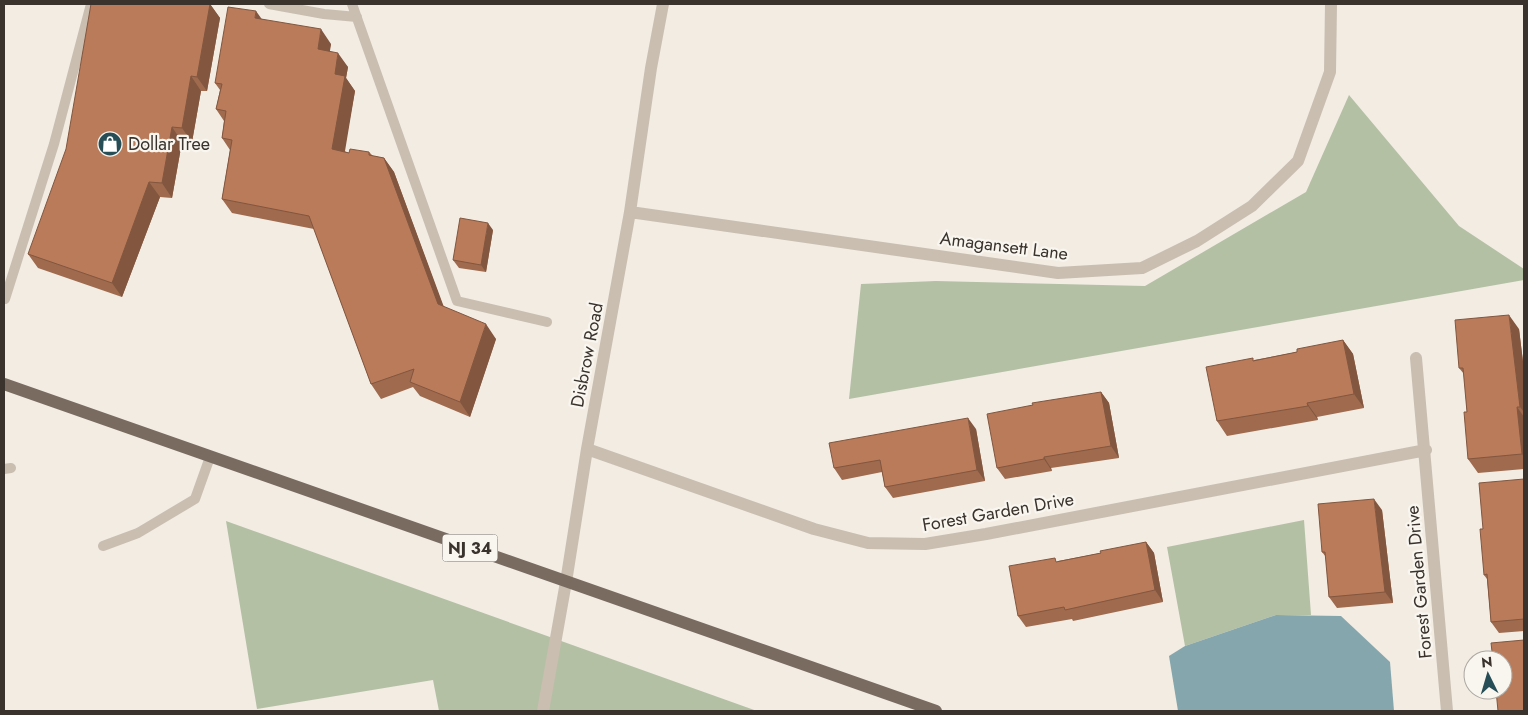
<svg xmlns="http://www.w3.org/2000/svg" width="1528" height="715" font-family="Jost,sans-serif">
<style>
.green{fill:#b4c0a4}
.water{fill:#85a6ac}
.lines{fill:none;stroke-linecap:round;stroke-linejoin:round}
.service{stroke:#c9beb0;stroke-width:10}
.minor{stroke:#c9beb0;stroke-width:12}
.primary{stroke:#796b60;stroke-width:12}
.wall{fill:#9f6a4d}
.shaded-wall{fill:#82563f}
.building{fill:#b97b5a;stroke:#82563f}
.labels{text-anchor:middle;stroke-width:4.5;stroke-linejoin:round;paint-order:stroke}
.shield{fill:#f9f6f0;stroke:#736d68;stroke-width:1}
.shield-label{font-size:16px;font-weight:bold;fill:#39322d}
.poi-label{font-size:18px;fill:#39322d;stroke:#f9f6f0;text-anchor:start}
.street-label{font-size:18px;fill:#39322d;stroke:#f9f6f0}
</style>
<rect width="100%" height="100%" fill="#f2ece3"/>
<!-- green -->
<path class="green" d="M1349,95L1459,226L1524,269V280L849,399L861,284L936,281L1145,286L1306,192Z
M1304,520L1311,615H1276L1185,646L1167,547Z
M226,521L757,711H439L433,680L257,709Z"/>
<!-- water -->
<path class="water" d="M1276,615L1341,616L1390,662L1394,711H1178L1169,656L1185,646Z"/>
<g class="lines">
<!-- service -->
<path class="service" d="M269,4L324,14L357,17
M352,4L457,301L547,322
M5,299L54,144L91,4
M4,469L11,468
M103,546L138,533L195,499L210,457"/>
<!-- minor -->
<path class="minor" d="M630,212L1058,273L1142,268L1197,241L1252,206L1298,161L1330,72L1331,4
M1416,358L1447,711
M587,449L814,529L868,543L925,544L986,534L1426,450
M543,711L566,582L587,449L630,212L651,68L663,4"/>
<!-- primary -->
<path class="primary" d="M4,384L936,711"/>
</g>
<!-- wall -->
<path class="wall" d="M210,4L220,18L207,91H201L192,142H182L172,198L160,197L122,297L38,268L28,254Z
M262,19L331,44L329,52L348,67L346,78L355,91L344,151L349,153L369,152L373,156L384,158L394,172L443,306L496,339L470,417L420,396L413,387L381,399L371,384L314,229L232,213L222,199L230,150L222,138L224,121L216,109L220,90L215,83Z
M493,230L486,272L459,268L453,260Z
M1519,329L1524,370V469L1478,473L1468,459L1467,412L1464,374L1459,368Z
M1343,340L1353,354L1364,408L1317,417L1318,420L1227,436L1217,421L1254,360L1297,352Z
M1101,392L1109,403L1119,458L1051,468L1052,471L1005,479L997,468Z
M976,429L985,481L893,498L885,487L882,472L842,480L834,468Z
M1524,479V631L1499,633L1491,622L1487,579L1484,575L1483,529Z
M1382,510L1393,603L1337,608L1329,597L1326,557L1322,552Z
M1146,542L1154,553L1163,602L1073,621L1072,619L1026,627L1018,616L1058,561L1101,553Z"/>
<!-- shaded-wall -->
<path class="shaded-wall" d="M210,4L220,18L207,91L197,77Z
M256,11L266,25L255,18Z
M321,29L331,44L328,64L318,49Z
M338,53L348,67L346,78L355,91L343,163L332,149L335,74Z
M191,76L201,91L192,142L182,128Z
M172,127L182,142L172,198L162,183Z
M384,158L394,172L448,318L438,304Z
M149,182L160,197L122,297L112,283Z
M488,223L493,230L486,272L481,265Z
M1509,315L1519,329L1524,370V412L1520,407Z
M486,324L496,339L470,417L460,402Z
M1343,340L1353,354L1364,408L1354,394Z
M1101,392L1109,403L1119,458L1111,446Z
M1307,403L1317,417L1318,420L1308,406Z
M1517,407L1524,417V457L1522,454Z
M968,418L976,429L985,481L977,470Z
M1044,457L1051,468L1052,471L1044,459Z
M1374,499L1382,510L1393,603L1385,592Z
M1146,542L1154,553L1163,602L1155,590Z"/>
<!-- building -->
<path class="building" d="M91,4H210L197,77L191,76L182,128L172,127L162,183L149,182L112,283L28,254L66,149Z
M228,7L256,11L255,18L321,29L318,49L338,53L335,74L345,76L332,149L349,153L350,149L369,152V155L384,158L438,304L486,324L460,402L410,382L414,369L371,384L309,216L222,199L232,140L222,138L226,111L216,109L222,84L215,83Z
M460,218L488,223L481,265L453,260Z
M1509,315L1520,407H1517L1522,454L1468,459L1464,412H1467L1463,368H1459L1455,320Z
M1343,340L1354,394L1307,403L1308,406L1217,421L1206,367L1253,358V361L1297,352V349Z
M1101,392L1111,446L1044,457V459L997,468L987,414L1033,405L1032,403Z
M968,418L977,470L885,487L880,460L834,468L829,443Z
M1524,479V619L1491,622L1487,574L1484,575L1480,529H1483L1479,483Z
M1374,499L1385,592L1329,597L1325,552H1322L1318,504Z
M1146,542L1155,590L1065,610L1064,607L1018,616L1009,566L1055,558L1056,562L1101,553L1100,551Z
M1524,640V711H1498L1496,690H1503V660H1493L1491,643Z"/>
<!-- icons -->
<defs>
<symbol id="shop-disc" viewBox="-11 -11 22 22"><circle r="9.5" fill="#274e56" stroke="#f9f6f0"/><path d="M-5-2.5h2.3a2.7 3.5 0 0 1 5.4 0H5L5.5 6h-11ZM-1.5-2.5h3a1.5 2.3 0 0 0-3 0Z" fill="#fff"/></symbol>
</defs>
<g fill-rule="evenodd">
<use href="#shop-disc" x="96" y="130" width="28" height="28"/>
</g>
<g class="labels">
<!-- shield labels -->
<rect class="shield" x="442.5" y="534.5" width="55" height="27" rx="4"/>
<g class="shield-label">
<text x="470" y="554">NJ 34</text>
</g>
<!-- poi labels -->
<g class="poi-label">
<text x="128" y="150">Dollar Tree</text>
</g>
<!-- street labels -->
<g class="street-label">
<text transform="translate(1004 246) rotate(7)" y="6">Amagansett Lane</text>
<text transform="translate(587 355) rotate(-79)" y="6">Disbrow Road</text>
<text transform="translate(998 512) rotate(-10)" y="6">Forest Garden Drive</text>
<text transform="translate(1419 582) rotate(-95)" y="6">Forest Garden Drive</text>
</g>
</g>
<!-- border -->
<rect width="1528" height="715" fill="none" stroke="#39322d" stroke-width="10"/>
<!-- north arrow -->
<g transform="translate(1488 675) rotate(355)"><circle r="24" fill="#f9f6f0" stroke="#aca8a2"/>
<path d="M0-4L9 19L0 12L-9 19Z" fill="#274e56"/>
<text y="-8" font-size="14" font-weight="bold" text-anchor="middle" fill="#39322d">N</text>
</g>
</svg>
